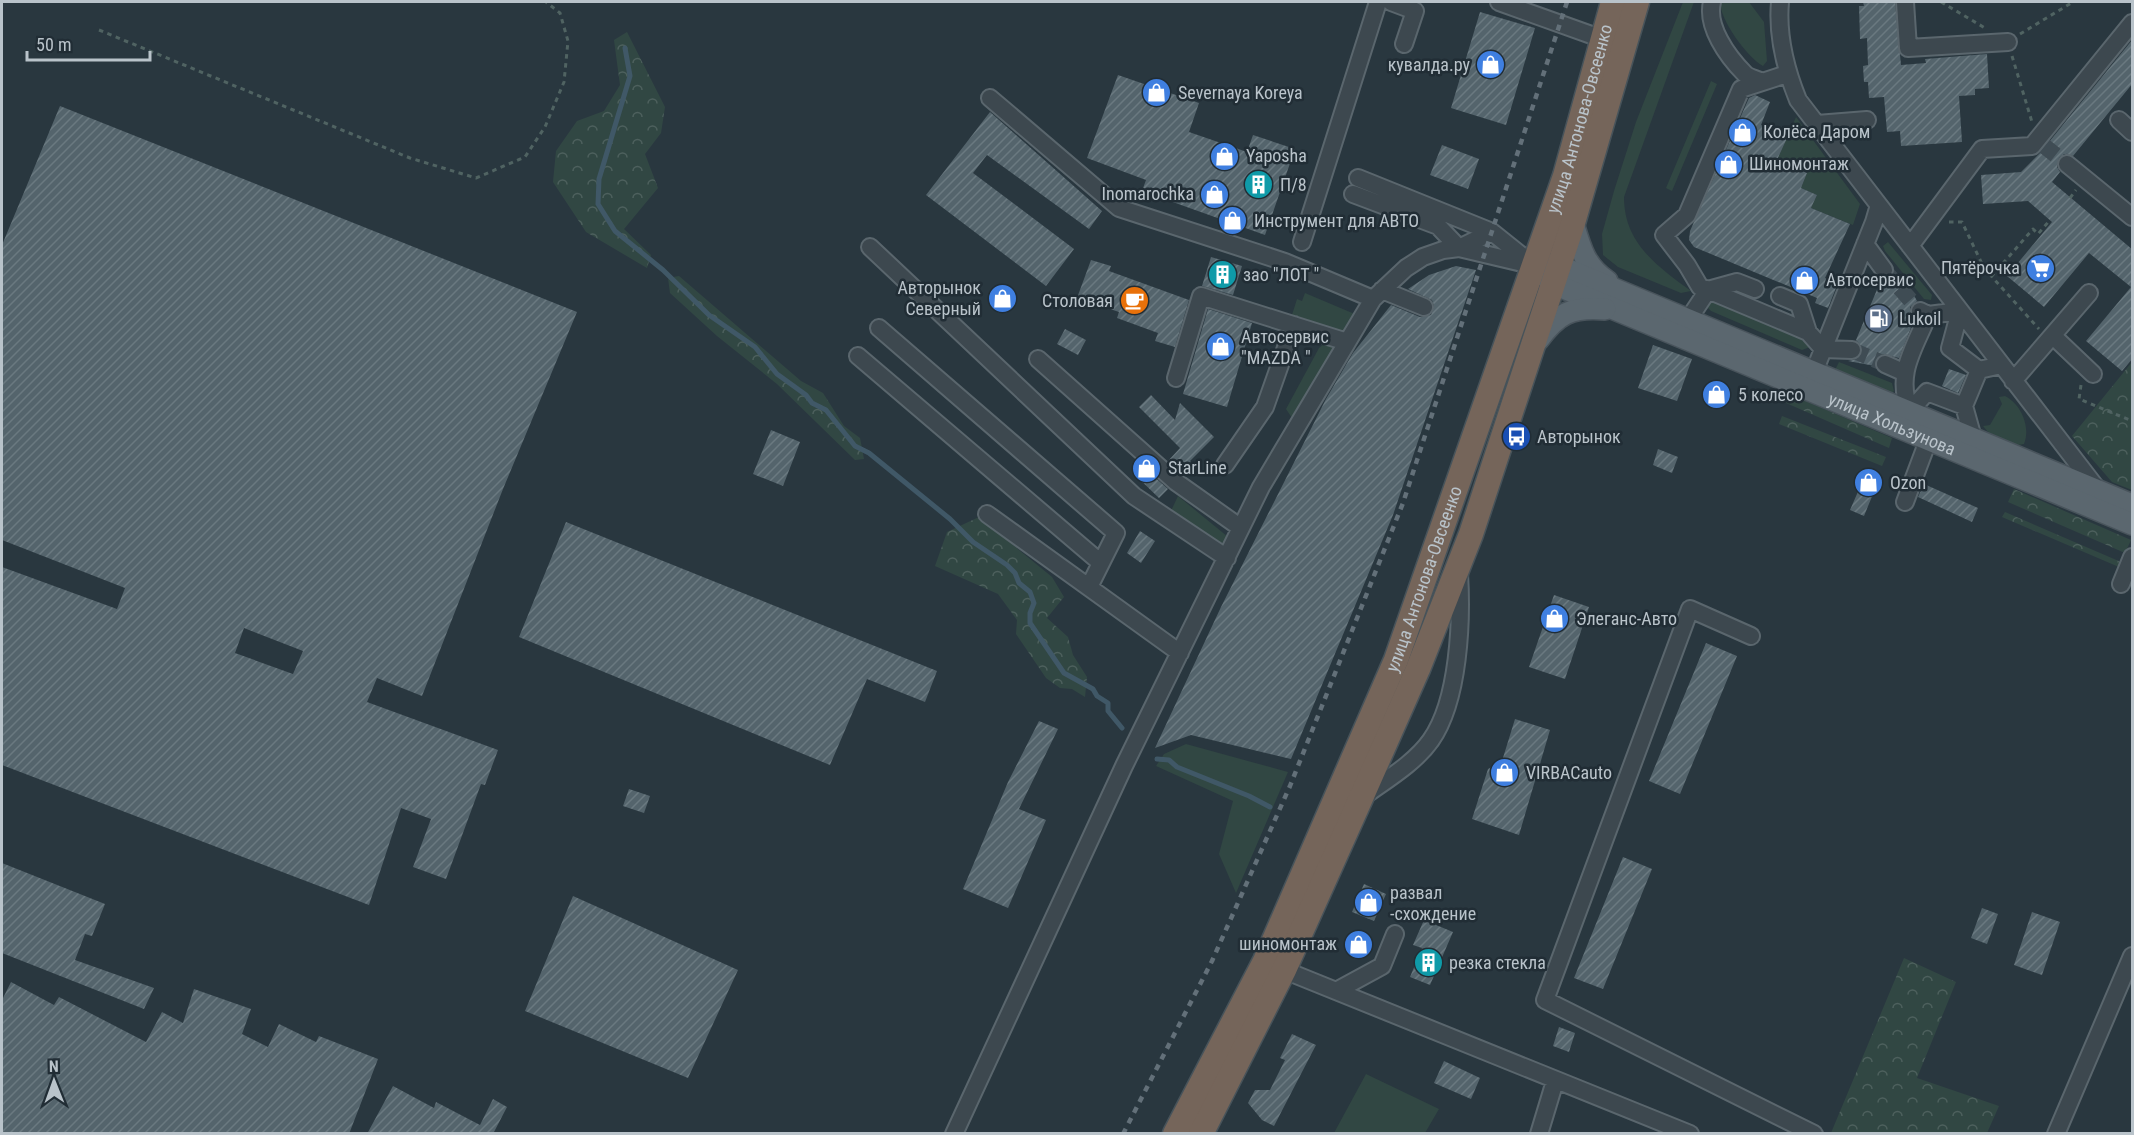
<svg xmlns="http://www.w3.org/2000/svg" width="2134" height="1135" font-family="'Roboto Condensed',sans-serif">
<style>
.grass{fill:#314743}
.forest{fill:url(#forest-crowns)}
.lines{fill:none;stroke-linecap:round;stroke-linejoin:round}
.stream{stroke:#405867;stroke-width:5}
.building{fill:url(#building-hatch);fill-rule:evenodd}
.minor-tunnel{stroke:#3f4c54;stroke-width:16;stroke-dasharray:16 8;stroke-linecap:butt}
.minor-casing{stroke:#5a666d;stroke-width:20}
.major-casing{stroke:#49545c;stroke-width:24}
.highway-casing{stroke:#47535a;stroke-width:27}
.path{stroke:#506362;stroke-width:3;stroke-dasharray:4.5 4.5;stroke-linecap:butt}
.minor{stroke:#3d484f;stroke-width:16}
.major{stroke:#5b676f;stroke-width:21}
.highway{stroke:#75655a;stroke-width:24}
.rail{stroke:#637079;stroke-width:4.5;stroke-dasharray:6 6;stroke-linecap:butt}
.labels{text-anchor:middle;stroke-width:5;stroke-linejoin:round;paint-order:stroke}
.poi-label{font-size:18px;fill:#b9c3ca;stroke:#212d35;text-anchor:start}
.street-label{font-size:18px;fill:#b9c3ca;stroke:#212d35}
</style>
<defs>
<pattern id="forest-crowns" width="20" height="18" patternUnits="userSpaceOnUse" patternTransform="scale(1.5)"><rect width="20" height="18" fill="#314743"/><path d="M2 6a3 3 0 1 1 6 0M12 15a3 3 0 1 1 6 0" fill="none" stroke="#4d605d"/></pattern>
<pattern id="building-hatch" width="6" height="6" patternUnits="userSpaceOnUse" patternTransform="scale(1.5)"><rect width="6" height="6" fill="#54646c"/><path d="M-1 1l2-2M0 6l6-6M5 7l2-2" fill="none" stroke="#6a7980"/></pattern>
</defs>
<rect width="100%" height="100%" fill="#29373f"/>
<!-- grass -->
<path class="grass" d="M1683,2H1694L1624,197C1624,243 1657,266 1691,291L1681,293L1618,267L1603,255L1602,234L1614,191L1636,122Z
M1720,2H1749L1764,22L1767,61L1763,66C1747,57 1720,20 1720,2Z
M1711,81L1717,84L1672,191L1666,188Z
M1796,117L1860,204L1853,225L1811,208L1817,195L1801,188L1810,165L1804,163L1800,170L1777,160Z
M1888,242L1932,295L1931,300L1924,299L1885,251L1883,246Z
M1305,293L1357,315L1348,330L1338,331L1291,318L1297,299L1302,301Z
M1711,299L1807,339L1810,347L1802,350L1711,311L1707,307Z
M1324,344L1331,345L1335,350L1294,421L1286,409L1319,348Z
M1839,362L1892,383L1894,391L1891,394L1838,373L1835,370Z
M2005,396C2021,404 2031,427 2024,444C2007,448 1994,440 1983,426L1990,425L2002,404L1999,397Z
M1178,496L1233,541L1227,544L1220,542L1170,513Z
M1186,744L1288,772L1236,893L1219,854L1233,801L1156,766L1164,754Z
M1366,1074L1439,1109L1425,1133H1334Z"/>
<!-- forest -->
<path class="forest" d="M627,32L665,107L661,133L645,154L658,188L624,229L651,255L647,268L586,232L553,182L556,151L577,121L604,111L620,85L614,40Z
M679,276L801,381L823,393L844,426L860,438L864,459L855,460L777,384L717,336L670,293L668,278Z
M2132,362V490L2112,482L2072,436Z
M1789,394L1892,438L1889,448L1786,403Z
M1782,416L1886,457L1882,466L1779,424Z
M2014,489L2131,540L2125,553L2008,502Z
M2005,512L2121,562L2119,567L2002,517Z
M979,517L1052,577L1064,597L1047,618L1068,637L1073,655L1087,677L1085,697L1072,689L1060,688L1046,678L1016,634L1017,620L998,594L935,566L947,532Z
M1904,958L1956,982L1917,1078L1999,1106L1987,1133H1831Z"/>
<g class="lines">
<!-- stream -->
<path class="stream" d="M625,48L630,76L599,179L598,204L615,231L663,270L709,315L755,347L777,374L806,395L812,403L826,410L855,446L869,453L950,519L973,542L1007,565L1015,573L1019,583L1030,592L1034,603L1030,613V623L1064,673L1093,689L1097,696L1108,703V711L1122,728
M1157,759L1169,760L1177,767L1249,796L1270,807"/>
</g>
<!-- building -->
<path class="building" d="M1863,2H1895L1901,65L1926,63L1925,59L1987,54L1989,88L1975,89V95L1959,96L1962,142L1901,146L1900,131L1887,132L1884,97L1869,98L1868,82H1864L1863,66L1868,65L1867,38L1860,39L1859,6H1864Z
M1480,12L1535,28L1506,125L1451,108Z
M2133,39V83L2073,156L2064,154L2059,158L2057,167L2060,172L2052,182L2133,250V358L2122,371L2086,341L2131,287L2089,253L2044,307L2007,276L2052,222L2028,201L1983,204L1981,175L2021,172L2040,153Z
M1118,75L1199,103L1189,132L1247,152L1253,135L1295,149L1265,235L1142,191L1146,180L1087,158Z
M1755,95L1770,102L1761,125L1788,136L1777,160L1807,173L1801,188L1817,195L1811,208L1850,224L1825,278L1838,283L1828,308L1815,303L1817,298L1694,247L1689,240L1690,231L1749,98Z
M60,106L577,312L503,489L422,696L377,678L367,702L498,750L485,785L481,784L446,879L413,867L431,819L401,808L369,905L2,765V567L117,609L125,588L2,540V245ZM244,628L303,651L293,674L235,653Z
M990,112L1102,211L1089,229L987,155L973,173L1074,249L1046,286L926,195Z
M1442,145L1479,159L1468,189L1430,175Z
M1211,257L1242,266L1233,295L1202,286Z
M1091,260L1111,266L1109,271L1189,300L1175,347L1155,341L1158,333L1117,318L1119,312L1077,298Z
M1456,266L1476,270L1393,515L1291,759L1191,735L1155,748L1221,607L1326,399L1353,353L1391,305L1420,317L1431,315L1434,306L1432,300L1408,289L1429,275Z
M1894,274L1910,288L1917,301L1910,307V312L1914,320L1899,358L1883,354L1876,359L1875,366L1848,361L1856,359L1861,355V346L1856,340L1881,280L1890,279Z
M1208,309L1252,323L1227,407L1183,394Z
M1065,329L1086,340L1078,355L1057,344Z
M1653,345L1692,359L1677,401L1638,388Z
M1949,369L1966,375L1958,393L1942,386Z
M1151,395L1175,420L1180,403L1214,437L1190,461L1193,464L1183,474L1168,461L1180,448L1139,407Z
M771,430L800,442L783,486L753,474Z
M1658,449L1678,457L1672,473L1653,465Z
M1142,466L1168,489L1159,498L1134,474Z
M1867,471L1880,477L1864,516L1850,510Z
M1924,484L1978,508L1972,522L1918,497Z
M566,522L937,671L925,702L867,679L830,765L519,637Z
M1140,531L1155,541L1141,563L1127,553Z
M1554,595L1589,607L1565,679L1529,667Z
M1706,643L1737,656L1680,794L1649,781Z
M1515,719L1550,730L1519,835L1472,819L1488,769L1502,761Z
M1039,721L1058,729L1019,809L1046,820L1008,908L963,889L1008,782Z
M629,789L650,796L644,813L623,806Z
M1623,857L1652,869L1603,989L1574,978Z
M2,863L105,904L92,936L85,934L75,960L154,988L144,1009L2,953Z
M1364,884L1386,894L1374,921L1352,912Z
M573,896L738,970L688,1078L525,1011Z
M1982,908L1998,914L1987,944L1971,938Z
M2032,912L2060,922L2042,975L2014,965Z
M1424,920L1453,932L1430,985L1410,977L1422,948L1413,945Z
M1357,930L1370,936L1358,959L1347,952Z
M11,982L54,1005L59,997L146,1042L162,1012L183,1023L194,989L251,1009L242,1034L268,1047L279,1024L316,1042L319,1036L378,1059L349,1134H2V1000Z
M1559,1027L1575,1033L1569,1052L1553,1046Z
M1292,1034L1316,1045L1274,1126L1262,1120L1248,1103L1255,1090H1270L1285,1060L1280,1058Z
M1444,1061L1480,1078L1471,1099L1434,1083Z
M393,1086L434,1108L436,1102L480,1125L493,1099L507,1107L494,1132L497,1134H367Z"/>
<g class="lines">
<!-- minor-tunnel -->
<path class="minor-tunnel" d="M2043,145L2067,164
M1884,270L1919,310
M1852,350L1885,364"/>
<defs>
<path id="minor" d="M1391,2L1415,11L1404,44
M1499,2L1611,42
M1712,2C1706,26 1727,56 1745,74C1749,78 1757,79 1762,82
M1780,2C1777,36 1785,68 1798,100L2098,490
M1905,2L1908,48L2008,42
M990,98L1119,208L1285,262L1373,299
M2119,120L2132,132
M1817,124L1867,120
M2067,164L2132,217
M1358,178L1492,232L1532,264
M1353,194L1438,226L1459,248L1492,232
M1302,242L1378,2
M1865,244L1884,270
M1910,246L1982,149L2032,146L2132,23
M870,247L1134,496L1227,558
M1755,289L1737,282L1708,290L1700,287L1687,265L1664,235L1687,215L1741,89L1787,74
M1382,290L1424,307
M1780,296L1799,304L1808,332
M1920,311L1928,315L1960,311L1950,348L1979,370L2001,365
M1928,315C1914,349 1895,374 1910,411L1927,392L1964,406
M1688,320L1708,290L1808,332L1823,349L1852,350
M879,328L1116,533L1089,587
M2053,336L2093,374
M858,356L1101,563
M1038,359L1176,482L1241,528
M1885,364L1903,372
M1814,372L1874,222L1879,205
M1176,378L1201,296L1347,342
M2013,381L2089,293
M1973,438L1964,406L1979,370
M1225,465L1265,407L1294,325
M1905,502L1929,438
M987,514L1180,653
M2121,584L2132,557
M1751,636L1690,609L1545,1000L1814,1134
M1364,796C1386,780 1415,763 1431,740C1459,700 1462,621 1459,573
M1284,970L1690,1134
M1336,991L1382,966L1395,934
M954,1134L1124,766L1261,487L1373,299L1406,268L1423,257L1443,250L1459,248L1535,266
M1539,1134L1555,1081
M2056,1134L2132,956"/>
<g id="major">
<path d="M1573,223C1580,247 1585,267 1607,281"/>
<path d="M1542,266H1559L2132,505"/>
<path id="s1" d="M1542,273L1554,284L2132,524"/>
<path d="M1538,340C1557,314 1571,306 1605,309"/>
</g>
<g id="highway">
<path id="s2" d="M1175,1134L1265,961L1396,660L1565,176L1613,2"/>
<path d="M1201,1134L1284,970L1361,798L1418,669L1471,534L1573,223L1637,2"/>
</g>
</defs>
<!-- minor casing -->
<use href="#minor" class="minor-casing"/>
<!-- major casing -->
<use href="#major" class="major-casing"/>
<!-- highway casing -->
<use href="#highway" class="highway-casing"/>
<!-- path -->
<path class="path" d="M1941,2L1985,28
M99,30L410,158L476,178L525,157L545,127L564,82L568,41L560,13L546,2
M2020,34L2073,2
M2012,56L2032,122
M2070,198L2076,190
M1949,222H1962L1984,268L2039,329
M1991,277L2033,229L2038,234L2050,220
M2081,385L2079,399L2132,421"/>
<!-- minor -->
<use href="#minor" class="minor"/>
<!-- major -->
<use href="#major" class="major"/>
<!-- highway -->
<use href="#highway" class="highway"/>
<!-- rail -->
<path class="rail" d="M1123,1134L1212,961L1290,786L1403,503L1567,2"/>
</g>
<!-- icons -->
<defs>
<symbol id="shop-disc" viewBox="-11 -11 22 22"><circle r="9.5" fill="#3f7fe0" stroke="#212d35"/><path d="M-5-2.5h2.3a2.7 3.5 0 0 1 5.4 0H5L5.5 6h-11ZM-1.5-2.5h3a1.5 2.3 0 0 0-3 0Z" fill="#fff"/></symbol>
<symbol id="building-disc" viewBox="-11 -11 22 22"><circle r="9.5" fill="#0f9aa8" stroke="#212d35"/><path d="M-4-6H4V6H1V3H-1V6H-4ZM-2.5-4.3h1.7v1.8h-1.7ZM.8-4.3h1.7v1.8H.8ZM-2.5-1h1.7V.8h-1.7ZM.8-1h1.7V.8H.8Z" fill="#fff"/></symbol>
<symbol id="supermarket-disc" viewBox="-11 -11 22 22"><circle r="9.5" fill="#3f7fe0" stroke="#212d35"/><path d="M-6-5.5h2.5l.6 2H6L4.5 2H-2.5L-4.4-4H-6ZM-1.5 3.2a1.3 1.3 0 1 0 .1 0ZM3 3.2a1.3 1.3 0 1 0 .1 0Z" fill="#fff"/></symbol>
<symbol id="cafe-disc" viewBox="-11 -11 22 22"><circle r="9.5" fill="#e8710a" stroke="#212d35"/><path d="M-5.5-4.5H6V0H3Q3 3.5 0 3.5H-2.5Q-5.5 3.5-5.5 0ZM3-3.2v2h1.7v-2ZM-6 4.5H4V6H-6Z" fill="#fff"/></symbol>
<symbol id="fuel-disc" viewBox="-11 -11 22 22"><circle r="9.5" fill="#5c6f8a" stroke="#212d35"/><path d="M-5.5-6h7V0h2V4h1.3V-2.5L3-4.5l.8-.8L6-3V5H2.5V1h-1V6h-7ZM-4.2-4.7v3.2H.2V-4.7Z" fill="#fff"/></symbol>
<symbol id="bus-disc" viewBox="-11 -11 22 22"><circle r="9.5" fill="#1a4fb4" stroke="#212d35"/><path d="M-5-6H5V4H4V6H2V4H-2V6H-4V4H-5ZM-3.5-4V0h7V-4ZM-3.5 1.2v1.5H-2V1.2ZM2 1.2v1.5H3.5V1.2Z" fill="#fff"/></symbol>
</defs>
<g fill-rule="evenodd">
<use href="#shop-disc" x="1474" y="48" width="33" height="33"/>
<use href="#shop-disc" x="1140" y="76" width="33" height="33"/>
<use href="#shop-disc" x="1726" y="116" width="33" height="33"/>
<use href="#shop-disc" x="1208" y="140" width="33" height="33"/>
<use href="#shop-disc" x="1712" y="148" width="33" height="33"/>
<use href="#building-disc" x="1242" y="168" width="33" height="33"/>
<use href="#shop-disc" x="1198" y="178" width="33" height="33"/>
<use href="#shop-disc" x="1216" y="204" width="33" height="33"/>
<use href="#supermarket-disc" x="2024" y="252" width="33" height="33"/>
<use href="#building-disc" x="1206" y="258" width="33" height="33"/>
<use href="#shop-disc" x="1788" y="264" width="33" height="33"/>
<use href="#shop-disc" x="986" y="282" width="33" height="33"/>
<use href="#cafe-disc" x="1118" y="284" width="33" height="33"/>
<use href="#fuel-disc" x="1862" y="302" width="33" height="33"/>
<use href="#shop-disc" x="1204" y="330" width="33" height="33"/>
<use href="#shop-disc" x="1700" y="378" width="33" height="33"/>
<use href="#bus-disc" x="1500" y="420" width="33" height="33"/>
<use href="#shop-disc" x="1130" y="452" width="33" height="33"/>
<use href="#shop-disc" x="1852" y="466" width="33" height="33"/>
<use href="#shop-disc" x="1538" y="602" width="33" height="33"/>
<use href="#shop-disc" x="1488" y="756" width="33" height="33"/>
<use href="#shop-disc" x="1352" y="886" width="33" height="33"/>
<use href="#shop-disc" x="1342" y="928" width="33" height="33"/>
<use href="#building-disc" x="1412" y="946" width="33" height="33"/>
</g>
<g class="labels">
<!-- poi labels -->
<g class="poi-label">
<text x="1470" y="71" text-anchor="end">кувалда.ру</text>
<text x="1178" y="99">Severnaya Koreya</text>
<text x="1763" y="138">Колёса Даром</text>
<text x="1246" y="162">Yaposha</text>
<text x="1749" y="170">Шиномонтаж</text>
<text x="1280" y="191">П/8</text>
<text x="1194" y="200" text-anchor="end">Inomarochka</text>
<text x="1254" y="227">Инструмент для АВТО</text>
<text x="2020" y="274" text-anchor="end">Пятёрочка</text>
<text x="1243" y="281">зао "ЛОТ "</text>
<text x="1826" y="286">Автосервис</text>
<text x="981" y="294" text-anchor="end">Авторынок<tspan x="981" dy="21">Северный</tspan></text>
<text x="1113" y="307" text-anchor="end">Столовая</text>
<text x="1899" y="325">Lukoil</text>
<text x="1241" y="343">Автосервис<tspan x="1241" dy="21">"MAZDA "</tspan></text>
<text x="1738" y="401">5 колесо</text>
<text x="1537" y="443">Авторынок</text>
<text x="1168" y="474">StarLine</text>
<text x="1890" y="489">Ozon</text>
<text x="1576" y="625">Элеганс-Авто</text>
<text x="1526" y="779">VIRBACauto</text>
<text x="1390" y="899">развал<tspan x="1390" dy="21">-схождение</tspan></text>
<text x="1337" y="950" text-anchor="end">шиномонтаж</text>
<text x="1449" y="969">резка стекла</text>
</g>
<!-- street labels -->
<g class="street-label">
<text dy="6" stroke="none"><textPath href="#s2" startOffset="1095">улица Антонова-Овсеенко</textPath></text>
<text dy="6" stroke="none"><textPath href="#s1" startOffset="382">улица Хользунова</textPath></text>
<text dy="6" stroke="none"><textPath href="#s2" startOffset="609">улица Антонова-Овсеенко</textPath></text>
</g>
</g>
<!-- border -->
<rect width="2134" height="1135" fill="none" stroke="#b9c3ca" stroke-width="6"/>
<!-- north arrow -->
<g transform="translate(54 1081) rotate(359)" stroke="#212d35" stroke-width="4.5" paint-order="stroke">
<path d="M0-4.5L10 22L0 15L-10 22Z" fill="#b9c3ca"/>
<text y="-9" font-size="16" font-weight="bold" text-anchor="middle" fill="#b9c3ca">N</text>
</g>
<!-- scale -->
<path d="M27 51v9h123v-9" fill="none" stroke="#b9c3ca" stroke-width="3"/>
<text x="36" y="51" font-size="18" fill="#b9c3ca" stroke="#212d35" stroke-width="4.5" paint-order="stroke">50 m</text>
</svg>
